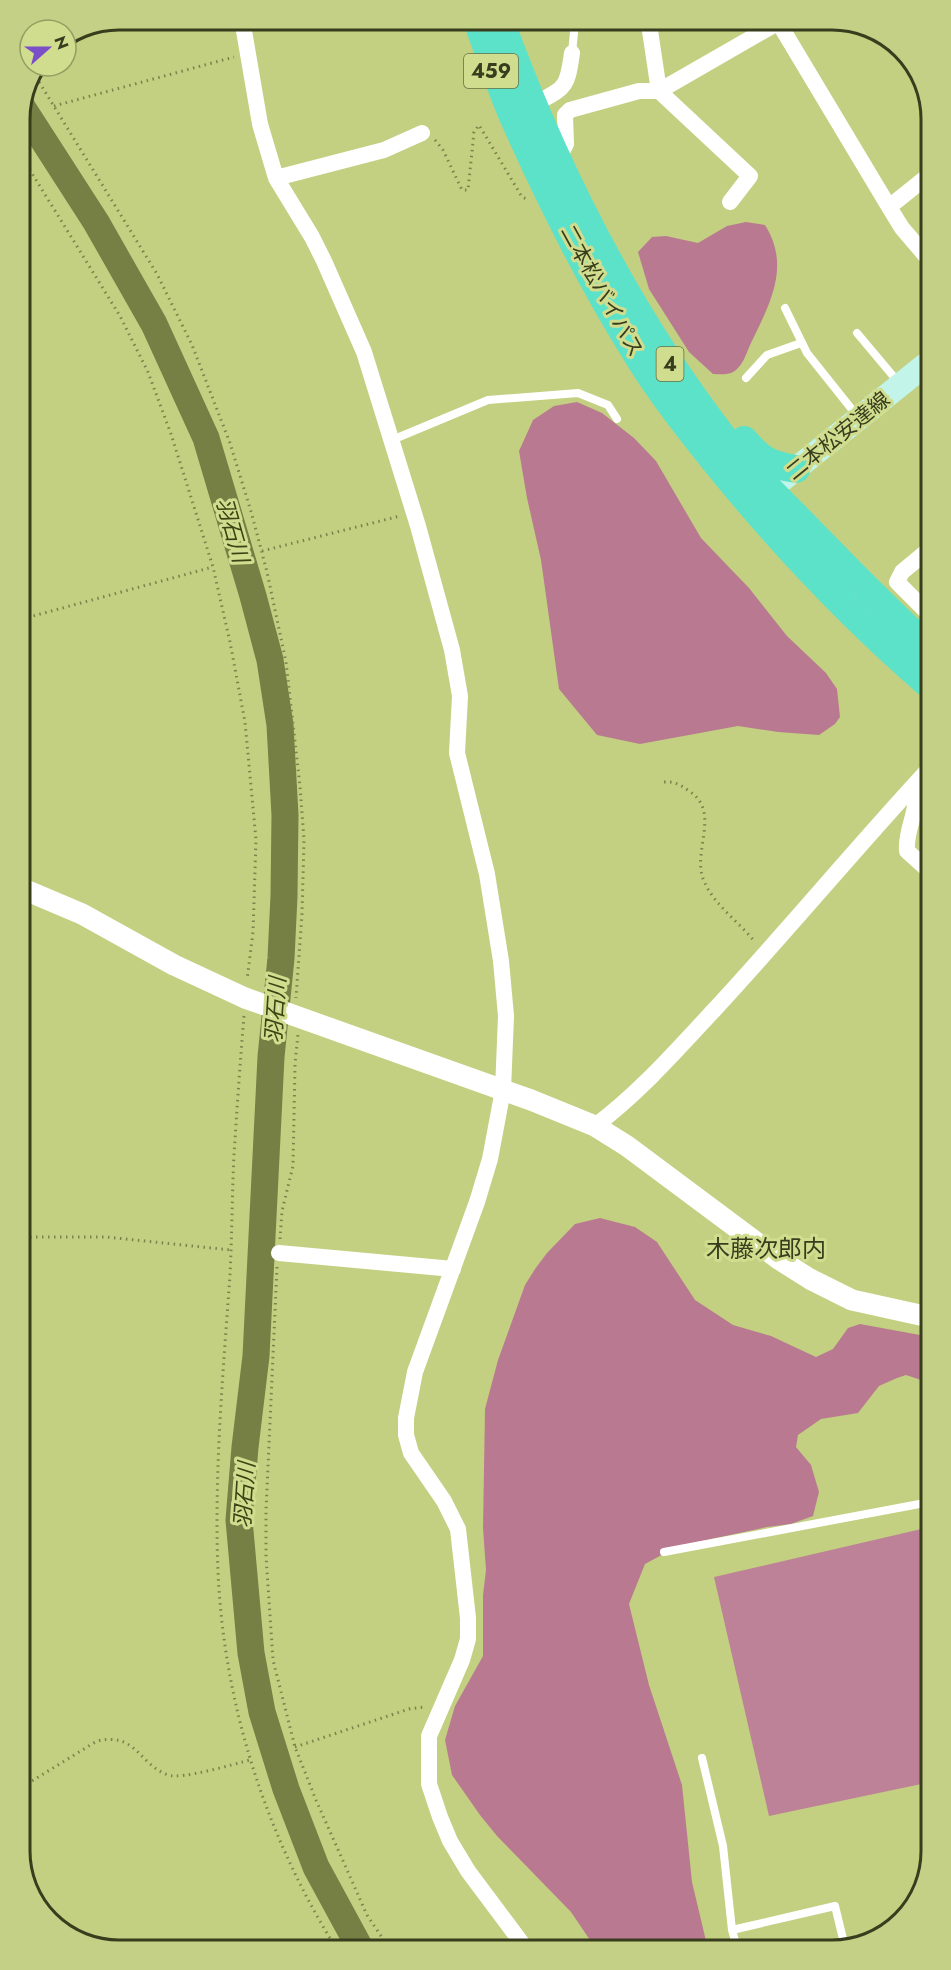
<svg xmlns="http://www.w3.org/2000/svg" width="951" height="1970" font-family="Jost,'Noto Sans JP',sans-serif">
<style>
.green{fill:#bd8297}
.forest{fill:#b97a91}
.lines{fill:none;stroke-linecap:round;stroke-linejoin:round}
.river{stroke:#767f44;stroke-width:27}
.path{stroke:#7a834c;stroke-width:3;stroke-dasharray:1.5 4.5;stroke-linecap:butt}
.service{stroke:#fff;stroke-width:8}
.minor{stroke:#fff;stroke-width:16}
.tertiary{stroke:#fff;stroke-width:21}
.secondary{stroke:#c2f4ea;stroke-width:24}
.trunk{stroke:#5ce2c8;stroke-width:28}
.labels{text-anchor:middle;stroke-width:6;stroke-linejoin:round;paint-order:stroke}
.shield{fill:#d0dd8e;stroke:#666d3f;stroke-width:1.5}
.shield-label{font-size:20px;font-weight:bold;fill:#383d1d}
.street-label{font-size:21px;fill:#383d1d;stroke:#d0dd8e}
.water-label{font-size:22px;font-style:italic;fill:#3c4314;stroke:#d0dd8e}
.quarter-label{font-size:24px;fill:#383d1d;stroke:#d0dd8e}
.rim{fill:none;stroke:#383d1d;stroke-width:3}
</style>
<rect width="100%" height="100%" fill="#c3d081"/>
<!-- green -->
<path class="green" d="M930,1527L931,1782L769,1816L714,1577Z"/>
<!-- forest -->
<path class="forest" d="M746,222L765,225C791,266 770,304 751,343C746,353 743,368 731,373C726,375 718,374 713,374L689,352L649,289L638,252L652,237L666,236L698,243L727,226Z
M577,402L602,413L634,438L656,461L701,538L749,588L787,636L826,673L837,689L840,717L835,724L819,735L778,732L738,726L640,744L597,735L559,689L541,560L527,498L519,451L533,420L554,406Z
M600,1218L635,1227L657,1242L695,1300L733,1325L771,1336L816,1357L833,1349L848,1328L860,1324L920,1335H929L930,1383L906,1375L897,1378L879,1386L858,1413L821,1419L798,1435L796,1447L811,1465L819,1492L813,1516L791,1524L767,1527L678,1546L645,1564L629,1604L649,1685L682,1785L692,1882L707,1945L594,1946L571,1912L497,1836L480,1815L452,1775L445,1740L455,1706L483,1656V1595L486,1570L483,1528L485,1409L498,1360L525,1285L535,1269L547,1253L575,1224Z"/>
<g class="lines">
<!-- river -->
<path class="river" d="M22,107L96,222L154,324L206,438L253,596L270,660L280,725L285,815L284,896L281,958L271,1057L256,1356L245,1447L239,1520L251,1653L262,1712L286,1789L316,1867L360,1948"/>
<!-- path -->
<path class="path" d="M36,77L157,274L192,345L230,443L252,515L267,572L286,662L300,786L304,840L302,914L296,998
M54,106L234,57
M435,140L443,150L462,190H468L474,132L479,125L522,197L529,200
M20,154L120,316L148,372L171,434L213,567L230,642L245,722L256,840L253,932L247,980
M262,551L400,516
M22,619L213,567
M664,782C674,781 681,785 689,791C722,812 691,852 704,881C714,905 739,922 755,942
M244,1016C240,1063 237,1109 234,1155C232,1195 232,1235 230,1275C223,1374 214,1473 218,1572C224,1705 266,1836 336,1948
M24,1237H106L231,1250
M280,1239L282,1211L293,1166L295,1064L298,1034
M277,1267L266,1511V1556L273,1660L295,1747L316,1800L367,1915L389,1948
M295,1747L409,1709L425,1707
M27,1784L97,1741C137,1732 138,1764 168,1775C181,1780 234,1764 250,1760"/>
<!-- service -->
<path class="service" d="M572,53L575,22
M785,308L807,353L858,417
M857,333L899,383
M746,378L767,355L801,343
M392,440L488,400L578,393L608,405L617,419
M664,1552L930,1502
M702,1758L723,1846L732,1930L736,1944
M732,1930L835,1906L844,1943"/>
<!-- minor -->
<path class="minor" d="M777,20L889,207L902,228L925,255
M649,24L659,91L779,22
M243,25L260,124L276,178L312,237L324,261L364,352L418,526L452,650L460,696L457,753L487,874L501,961L506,1016L503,1090L490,1159L477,1202L415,1372L406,1418V1435L411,1453L444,1501L458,1529L468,1618V1639L462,1660L429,1736V1784L440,1817L450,1841L468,1871L524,1946
M533,105C565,87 567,90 572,53
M557,161L566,144L565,115L570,110L639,91H659L750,176L730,202
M276,178L384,150L422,133
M889,207L924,179
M926,552L902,572L897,582L926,611
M914,785C921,809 905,827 907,851L927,869
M595,1126C640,1092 677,1050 715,1009C787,931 855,849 927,771
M279,1253L453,1269"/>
<!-- tertiary -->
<path class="tertiary" d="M23,889L82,914L174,965L245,998L531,1100L595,1126L627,1146L780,1260L810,1279L852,1300L929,1317"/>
<!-- secondary -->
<path class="secondary" d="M782,480L925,365"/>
<!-- trunk -->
<path class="trunk" d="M478,23C490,56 501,89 515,121C551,202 592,283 639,358C662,395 689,429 717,464C781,543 850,616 927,683
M501,23C556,172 629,316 726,441C753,475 786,506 816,537C852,574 888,611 926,645
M744,440C761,460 770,465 796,469"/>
</g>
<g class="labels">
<!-- shield labels -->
<g class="shield">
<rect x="464" y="54" width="54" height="34" rx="4.5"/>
<rect x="656.5" y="347" width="27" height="34" rx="4.5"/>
</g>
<g class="shield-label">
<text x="491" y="78">459</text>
<text x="670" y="371">4</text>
</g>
<!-- street labels -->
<g class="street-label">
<text transform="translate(602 291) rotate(61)" y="7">二本松バイパス</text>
<text transform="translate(838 436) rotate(-39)" y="7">二本松安達線</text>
</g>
<!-- water labels -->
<g class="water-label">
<text transform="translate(233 530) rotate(74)" y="8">羽石川</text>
<text transform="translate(275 1010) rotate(-86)" y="8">羽石川</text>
<text transform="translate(244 1495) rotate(-86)" y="8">羽石川</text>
</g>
<!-- quarter labels -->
<g class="quarter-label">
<text x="766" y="1257">木藤次郎内</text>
</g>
</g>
<!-- crop -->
<path d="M0 0H951V1970H0ZM119 30H832A89 89 0 0 1 921 119V1851A89 89 0 0 1 832 1940H119A89 89 0 0 1 30 1851V119A89 89 0 0 1 119 30Z" fill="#c4d085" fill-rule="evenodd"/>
<path class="rim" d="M119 30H832A89 89 0 0 1 921 119V1851A89 89 0 0 1 832 1940H119A89 89 0 0 1 30 1851V119A89 89 0 0 1 119 30Z"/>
<!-- north arrow -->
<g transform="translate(48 48) rotate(69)"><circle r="28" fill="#d0dd8e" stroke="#939d61" stroke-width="1.5"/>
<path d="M0-4.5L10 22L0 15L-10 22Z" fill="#7a4fc8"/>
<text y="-9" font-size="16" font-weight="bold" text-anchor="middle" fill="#383d1d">N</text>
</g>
</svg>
